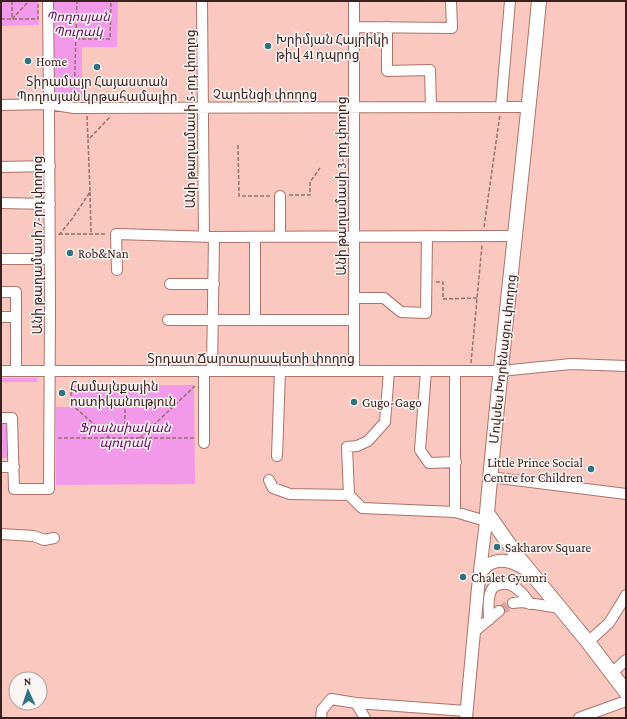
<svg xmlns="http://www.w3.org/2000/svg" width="627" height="719" font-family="'Crimson Pro','Noto Sans Armenian',serif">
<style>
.green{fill:#f399e9}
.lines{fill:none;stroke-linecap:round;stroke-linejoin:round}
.minor-tunnel{stroke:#d3a79f;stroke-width:10;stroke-dasharray:10 5;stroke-linecap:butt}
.minor-casing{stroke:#ab7369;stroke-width:12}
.major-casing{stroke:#ab7369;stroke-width:14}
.highway-casing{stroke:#ab7369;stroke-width:16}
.path{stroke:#95726b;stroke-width:1.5;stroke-dasharray:4 2;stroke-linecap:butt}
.minor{stroke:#fff;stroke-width:10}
.major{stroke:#fff;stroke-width:12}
.highway{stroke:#fff;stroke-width:14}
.poi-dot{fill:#2d7480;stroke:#fbf5f4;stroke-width:1.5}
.labels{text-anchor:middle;stroke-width:3;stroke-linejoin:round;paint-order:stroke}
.park-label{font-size:13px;font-style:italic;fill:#660961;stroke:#fbf5f4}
.poi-label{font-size:13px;fill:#38221e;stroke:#fbf5f4;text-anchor:start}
.street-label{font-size:13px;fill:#38221e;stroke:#fbf5f4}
</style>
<rect width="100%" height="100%" fill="#fac8bf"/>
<!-- green -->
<path class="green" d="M1,1H38L39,25L1,26Z
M53,1H118L117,47H82V98H53Z
M1,378H37V382H1Z
M194,385L195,484L56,485V407H71V386Z
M1,424H9V458H1Z"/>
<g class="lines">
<!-- minor-tunnel -->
<path class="minor-tunnel" d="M499,611L513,603"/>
<defs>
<path id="minor" d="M202,1L204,237
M354,27L452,28L451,1
M387,27V71L430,70L431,107
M1,105L49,104L74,108L501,107H529
M501,107L510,1
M1,167L50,166
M280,196V236
M1,203L50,204
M255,237V320
M1,259H50
M117,270L116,234L214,237L514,236
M170,284H214
M1,292H16V371
M354,298H384L401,312L426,313L427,236
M1,317H16
M168,320H354
M1,371H501L571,364L626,366
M204,371V443
M212,371L214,237
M354,371V1
M426,371L420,450L429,463L456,462
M1,418H12L14,489H49L50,309L49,104L48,1
M277,456L280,371
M1,467H14
M490,477L626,494
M269,480L273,488L290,494L349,495L362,508L455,512L486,521
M349,495L347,447L357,446L368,441L385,422L389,371
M455,512V371
M1,534L34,536L44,540L54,538
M513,603L522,602L560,608
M489,620C489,611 487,599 491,591C492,588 495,586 498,585C512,579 523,593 530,604
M474,632L499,611
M588,642L609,623L624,599L626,595
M612,673L626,660
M356,703L365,718
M321,718L322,710L331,699L356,703L466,711
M579,718L626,701"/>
<path id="major" d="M481,572C484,569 487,565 491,563C504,557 517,564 528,571
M466,718L478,588L487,513"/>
<path id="highway" d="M539,1C523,172 502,342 487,513L518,557L588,642L626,692"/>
</defs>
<!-- minor casing -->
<use href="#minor" class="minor-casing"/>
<!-- major casing -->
<use href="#major" class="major-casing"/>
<!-- highway casing -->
<use href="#highway" class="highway-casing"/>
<!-- path -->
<path class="path" d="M12,1V19
M1,3L3,1
M1,19H38V1
M12,19L29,1
M76,39H110L111,1
M74,100L77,1
M87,116L88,140
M238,145L239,196H271
M90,192L91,233
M289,195H310V182L320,168
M484,227L500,114
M59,234H107
M59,235L72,219L90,192L88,140L111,116
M436,282H443V299L477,298
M471,363L482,245
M125,385V438
M71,386V404L110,438
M58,438H196
M140,438L195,386"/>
<!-- minor -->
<use href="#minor" class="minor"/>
<!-- major -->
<use href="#major" class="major"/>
<!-- highway -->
<use href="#highway" class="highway"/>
</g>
<!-- markers -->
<g class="poi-dot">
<circle cx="268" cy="46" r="4"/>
<circle cx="28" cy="61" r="4"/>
<circle cx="97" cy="67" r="4"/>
<circle cx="70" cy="253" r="4"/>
<circle cx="62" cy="393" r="4"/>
<circle cx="354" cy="402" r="4"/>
<circle cx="591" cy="469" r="4"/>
<circle cx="497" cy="547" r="4"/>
<circle cx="463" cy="577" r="4"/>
</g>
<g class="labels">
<!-- park labels -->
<g class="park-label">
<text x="78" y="21">Պողոսյան<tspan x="78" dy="15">Պուրակ</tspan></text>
<text x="125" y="432">Ֆրանսիական<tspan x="125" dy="15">պուրակ</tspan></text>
</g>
<!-- poi labels -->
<g class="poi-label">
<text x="276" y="44">Խրիմյան Հայրիկի<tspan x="276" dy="15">թիվ 41 դպրոց</tspan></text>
<text x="36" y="66">Home</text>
<text x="97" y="86" text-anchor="middle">Տիրամայր Հայաստան<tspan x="97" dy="15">Պողոսյան կրթահամալիր</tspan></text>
<text x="78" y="258">Rob&amp;Nan</text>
<text x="70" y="391">Համայնքային<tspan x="70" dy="15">ոստիկանություն</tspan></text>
<text x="362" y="407">Gugo-Gago</text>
<text x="583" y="467" text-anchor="end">Little Prince Social<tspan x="583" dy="15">Centre for Children</tspan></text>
<text x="505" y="552">Sakharov Square</text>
<text x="471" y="582">Chalet Gyumri</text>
</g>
<!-- street labels -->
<g class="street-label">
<text x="265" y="99">Չարենցի փողոց</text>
<text transform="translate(190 119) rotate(-90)" y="5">Անի թաղամասի 5-րդ փողոց</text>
<text transform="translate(341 186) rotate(-90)" y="5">Անի թաղամասի 3-րդ փողոց</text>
<text transform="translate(37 245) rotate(-90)" y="5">Անի թաղամասի 7-րդ փողոց</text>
<text x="251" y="363">Տրդատ Ճարտարապետի փողոց</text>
<text transform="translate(502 359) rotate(-84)" y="5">Մովսես Խորենացու փողոց</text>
</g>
</g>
<!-- border -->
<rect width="627" height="719" fill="none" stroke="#38221e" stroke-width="4"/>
<!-- north arrow -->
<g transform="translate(28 691) rotate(357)"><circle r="19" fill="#fbf5f4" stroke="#ada19e"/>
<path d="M0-3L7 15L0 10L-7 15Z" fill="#2d7480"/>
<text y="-6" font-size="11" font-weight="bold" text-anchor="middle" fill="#38221e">N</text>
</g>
</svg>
